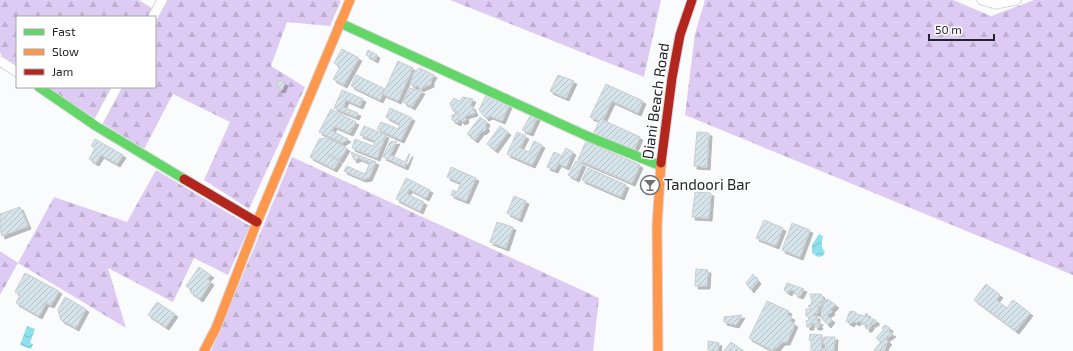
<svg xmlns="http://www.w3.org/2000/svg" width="1073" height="351" font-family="'Exo 2',sans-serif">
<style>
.forest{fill:url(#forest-firs)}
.water{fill:url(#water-waves)}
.building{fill:url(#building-hatch);stroke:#cacdcf;filter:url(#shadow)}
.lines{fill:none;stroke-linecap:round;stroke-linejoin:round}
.street-casing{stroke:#d6d8da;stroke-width:11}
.fast-casing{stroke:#d6d8da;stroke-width:11}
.slow-casing{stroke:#d6d8da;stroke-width:11}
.jam-casing{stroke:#d6d8da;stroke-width:11}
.street{stroke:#fefeff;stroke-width:9}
.fast{stroke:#63d668;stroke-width:9}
.slow{stroke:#ff974d;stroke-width:9}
.jam{stroke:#b3261e;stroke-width:9}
.labels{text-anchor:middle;stroke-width:3;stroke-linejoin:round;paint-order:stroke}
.street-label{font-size:15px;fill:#222529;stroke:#fff}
.poi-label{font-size:15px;fill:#222529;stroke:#fff;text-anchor:start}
</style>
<defs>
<pattern id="forest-firs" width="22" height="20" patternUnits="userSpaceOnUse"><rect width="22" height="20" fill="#decbf3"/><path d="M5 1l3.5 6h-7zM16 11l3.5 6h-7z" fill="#beaed0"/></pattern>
<pattern id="water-waves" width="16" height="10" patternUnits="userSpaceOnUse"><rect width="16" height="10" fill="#8de0ec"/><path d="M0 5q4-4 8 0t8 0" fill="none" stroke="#79c0ca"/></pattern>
<pattern id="building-hatch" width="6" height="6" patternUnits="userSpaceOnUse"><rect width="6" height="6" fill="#d5e3ea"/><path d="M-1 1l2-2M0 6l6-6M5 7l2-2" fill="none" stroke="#b7c3c9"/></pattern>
<filter id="shadow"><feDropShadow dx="3" dy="3" stdDeviation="0" flood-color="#0004"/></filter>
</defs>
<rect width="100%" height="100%" fill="#fafbfc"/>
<!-- forest -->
<path class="forest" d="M0,0H139L155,10L161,0H339L341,1L330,26L287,22L271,66L305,87L249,209L204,180L230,122L173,94L144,149L45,87H155V17H17V69L5,62L0,52Z
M450,0H661L644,77Z
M705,0H953L991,16L1034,0H1073V275L685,115L695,34Z
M292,157L599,298L593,351H211Z
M156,170L250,226L228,275L194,258L173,302L108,268L126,328L18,263L0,295V251L18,263L54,197L127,222Z"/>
<!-- water -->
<path class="water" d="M819,234L823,236C822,242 820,247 825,252L823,256L818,257L812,253V245Z
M27,326L35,329L30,343L33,344L31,349L20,345Z"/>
<!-- building -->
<path class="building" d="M342,49L359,58L344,85L333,79L340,67L334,63Z
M368,50L377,55L375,60L366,55Z
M398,61L413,68L398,101L383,94Z
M420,68L434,75L431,80V84L420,89L418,85L415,87L410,84L414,72Z
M356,75L385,89L380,100L351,86Z
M558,75L574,81L566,98L550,91Z
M279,80L285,83L282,90L278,89L279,86L277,85Z
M606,84L643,101L638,113L612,101L603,120L640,137L633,153L593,135L599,121L590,117Z
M410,88L422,91L412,107L403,102Z
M342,90L363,99L360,106L346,100L343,107L358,113L356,117L334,108Z
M486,95L509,105L502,121L490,116L486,118L479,110Z
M463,97L473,99L469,107L472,106L475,113L465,116L466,120L462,122L459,119L458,123L452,120V115L459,114L458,112L453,111L450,103L454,98L459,101Z
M390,108L412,118L401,140L377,129L381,122L398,129L400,124L386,117Z
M331,109L356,122L350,133L334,126L332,131L348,139L342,143L319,132Z
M532,113L538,116L530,133L522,130Z
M480,117L487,122L485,126L487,128L483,132L482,131L475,140L467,134Z
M364,126L386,135L377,158L352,148L355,139L373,146L375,141L360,135Z
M500,126L508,132L495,150L487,144Z
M517,132L526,136L520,148L529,152L534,141L542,145L532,165L507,154Z
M697,132L709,133L707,167L694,166Z
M327,138L347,148L340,160L327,154L339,161L334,169L310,157L319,139Z
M95,139L123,155L117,164L101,155L96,163L89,159L95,148L91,146Z
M397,141L390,155L405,162L409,154H410L405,167L383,157L390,142Z
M586,141L640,165L632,183L578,160Z
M566,148L573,152L566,167L558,163Z
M351,152L376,162L369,178L363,179L344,171L347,166L365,174L370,163L359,158L354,160Z
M554,152L562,156L555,170L547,167Z
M576,161L583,164L576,179L568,175Z
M451,167L476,178L466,201L451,195L453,190L457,192L461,183L447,177Z
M588,168L626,185L621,197L582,180Z
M406,178L430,190L426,198L409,189L407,194L424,202L420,211L396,199Z
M695,192L711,193L709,218L692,217Z
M514,196L526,201L519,219L507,213Z
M20,207L28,226L2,236L0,229V214Z
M764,220L783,228L776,246L756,238Z
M497,222L513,227L506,248L490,242Z
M792,223L810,230L800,257L782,250Z
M199,267L211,275L207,279L211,282L200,299L190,292L192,290L186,286Z
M696,269L708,270L707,286H695Z
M25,273L59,291L51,305L46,303L39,316L16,303L20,295L15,292Z
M753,274L758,281L751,290L746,283Z
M787,283L804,289L800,296L795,294V291L790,290L789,293L784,290Z
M986,284L1000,295L996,300L1007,308L1013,300L1030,313L1016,331L974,300Z
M810,294H821L824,301L821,302V307L818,306V313H815L814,316H817V321L820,322V323H818V325H820L819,327H815L814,323L811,324V327H807L806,321L809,320L808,316H806V309H810V307L808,306L809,305H811L812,301Z
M65,297L86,309L76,328L61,320L58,310Z
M827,299L836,305L831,310L832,312L827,315L832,320L828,325L820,317L824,314L821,310L824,306L822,305Z
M767,301L789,311L787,315L792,317L790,321L795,324L787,342H782L777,348H775L773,351L749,338Z
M157,302L175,314L166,327L148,315Z
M850,311L856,312V314L865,316L866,313L868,314L867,317L876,320V323L874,322V324H871V327H870L869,329H866L867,325L862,324L863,322L858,321L857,323L853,321L851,324L846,321Z
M742,315L736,325L724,322V317Z
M885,325L890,328L889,332L893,334L886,339L889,342L886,345L885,350L875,351L874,350L881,342L876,338L884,329L882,328Z
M810,334L822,335L821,351H811V340H809Z
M824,337H835L834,351H821V349L826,348V344H823Z
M708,341L719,343L718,351L708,350Z
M731,342L744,351H724Z"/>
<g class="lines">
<defs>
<path id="street" d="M982,0L996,4L1016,0
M153,17L162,0
M0,61L17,72
M96,126L117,87"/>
<path id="fast" d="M340,23L587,136L661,166
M39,87L96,126L184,179"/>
<path id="slow" d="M204,351L216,328L257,222L350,0
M658,351L657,226L661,163"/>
<path id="jam" d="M661,163L672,78L680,35L692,0
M184,179L257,222"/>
</defs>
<!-- street casing -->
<use href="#street" class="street-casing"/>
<!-- fast casing -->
<use href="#fast" class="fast-casing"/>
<!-- slow casing -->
<use href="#slow" class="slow-casing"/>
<!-- jam casing -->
<use href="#jam" class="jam-casing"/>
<!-- street -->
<use href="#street" class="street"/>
<!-- fast -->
<use href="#fast" class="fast"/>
<!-- slow -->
<use href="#slow" class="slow"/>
<!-- jam -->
<use href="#jam" class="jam"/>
</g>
<!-- icons -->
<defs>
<symbol id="bar-ring" viewBox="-11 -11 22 22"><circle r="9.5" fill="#fff" stroke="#6e7073" stroke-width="1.5"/><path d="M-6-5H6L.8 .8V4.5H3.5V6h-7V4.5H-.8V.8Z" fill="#6e7073"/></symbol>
</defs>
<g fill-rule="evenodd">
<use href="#bar-ring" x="639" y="174" width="22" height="22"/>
</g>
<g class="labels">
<!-- street labels -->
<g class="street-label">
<text transform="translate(656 101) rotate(-82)" y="5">Diani Beach Road</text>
</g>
<!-- poi labels -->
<g class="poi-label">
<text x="664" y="190">Tandoori Bar</text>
</g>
</g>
<!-- legend -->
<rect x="16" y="16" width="140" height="72" fill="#ffffff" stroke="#a7a8a9"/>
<rect x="24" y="29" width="20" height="6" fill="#63d668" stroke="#a7a8a9"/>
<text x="52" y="36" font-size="12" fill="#222529">Fast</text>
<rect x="24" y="49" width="20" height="6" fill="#ff974d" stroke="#a7a8a9"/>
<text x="52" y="56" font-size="12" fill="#222529">Slow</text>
<rect x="24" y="69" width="20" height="6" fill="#b3261e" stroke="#a7a8a9"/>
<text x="52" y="76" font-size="12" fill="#222529">Jam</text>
<!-- scale -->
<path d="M929 34v6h65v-6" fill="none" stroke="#222529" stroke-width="2"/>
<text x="935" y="34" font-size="12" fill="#222529" stroke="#ffffff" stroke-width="3" paint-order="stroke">50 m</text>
</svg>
